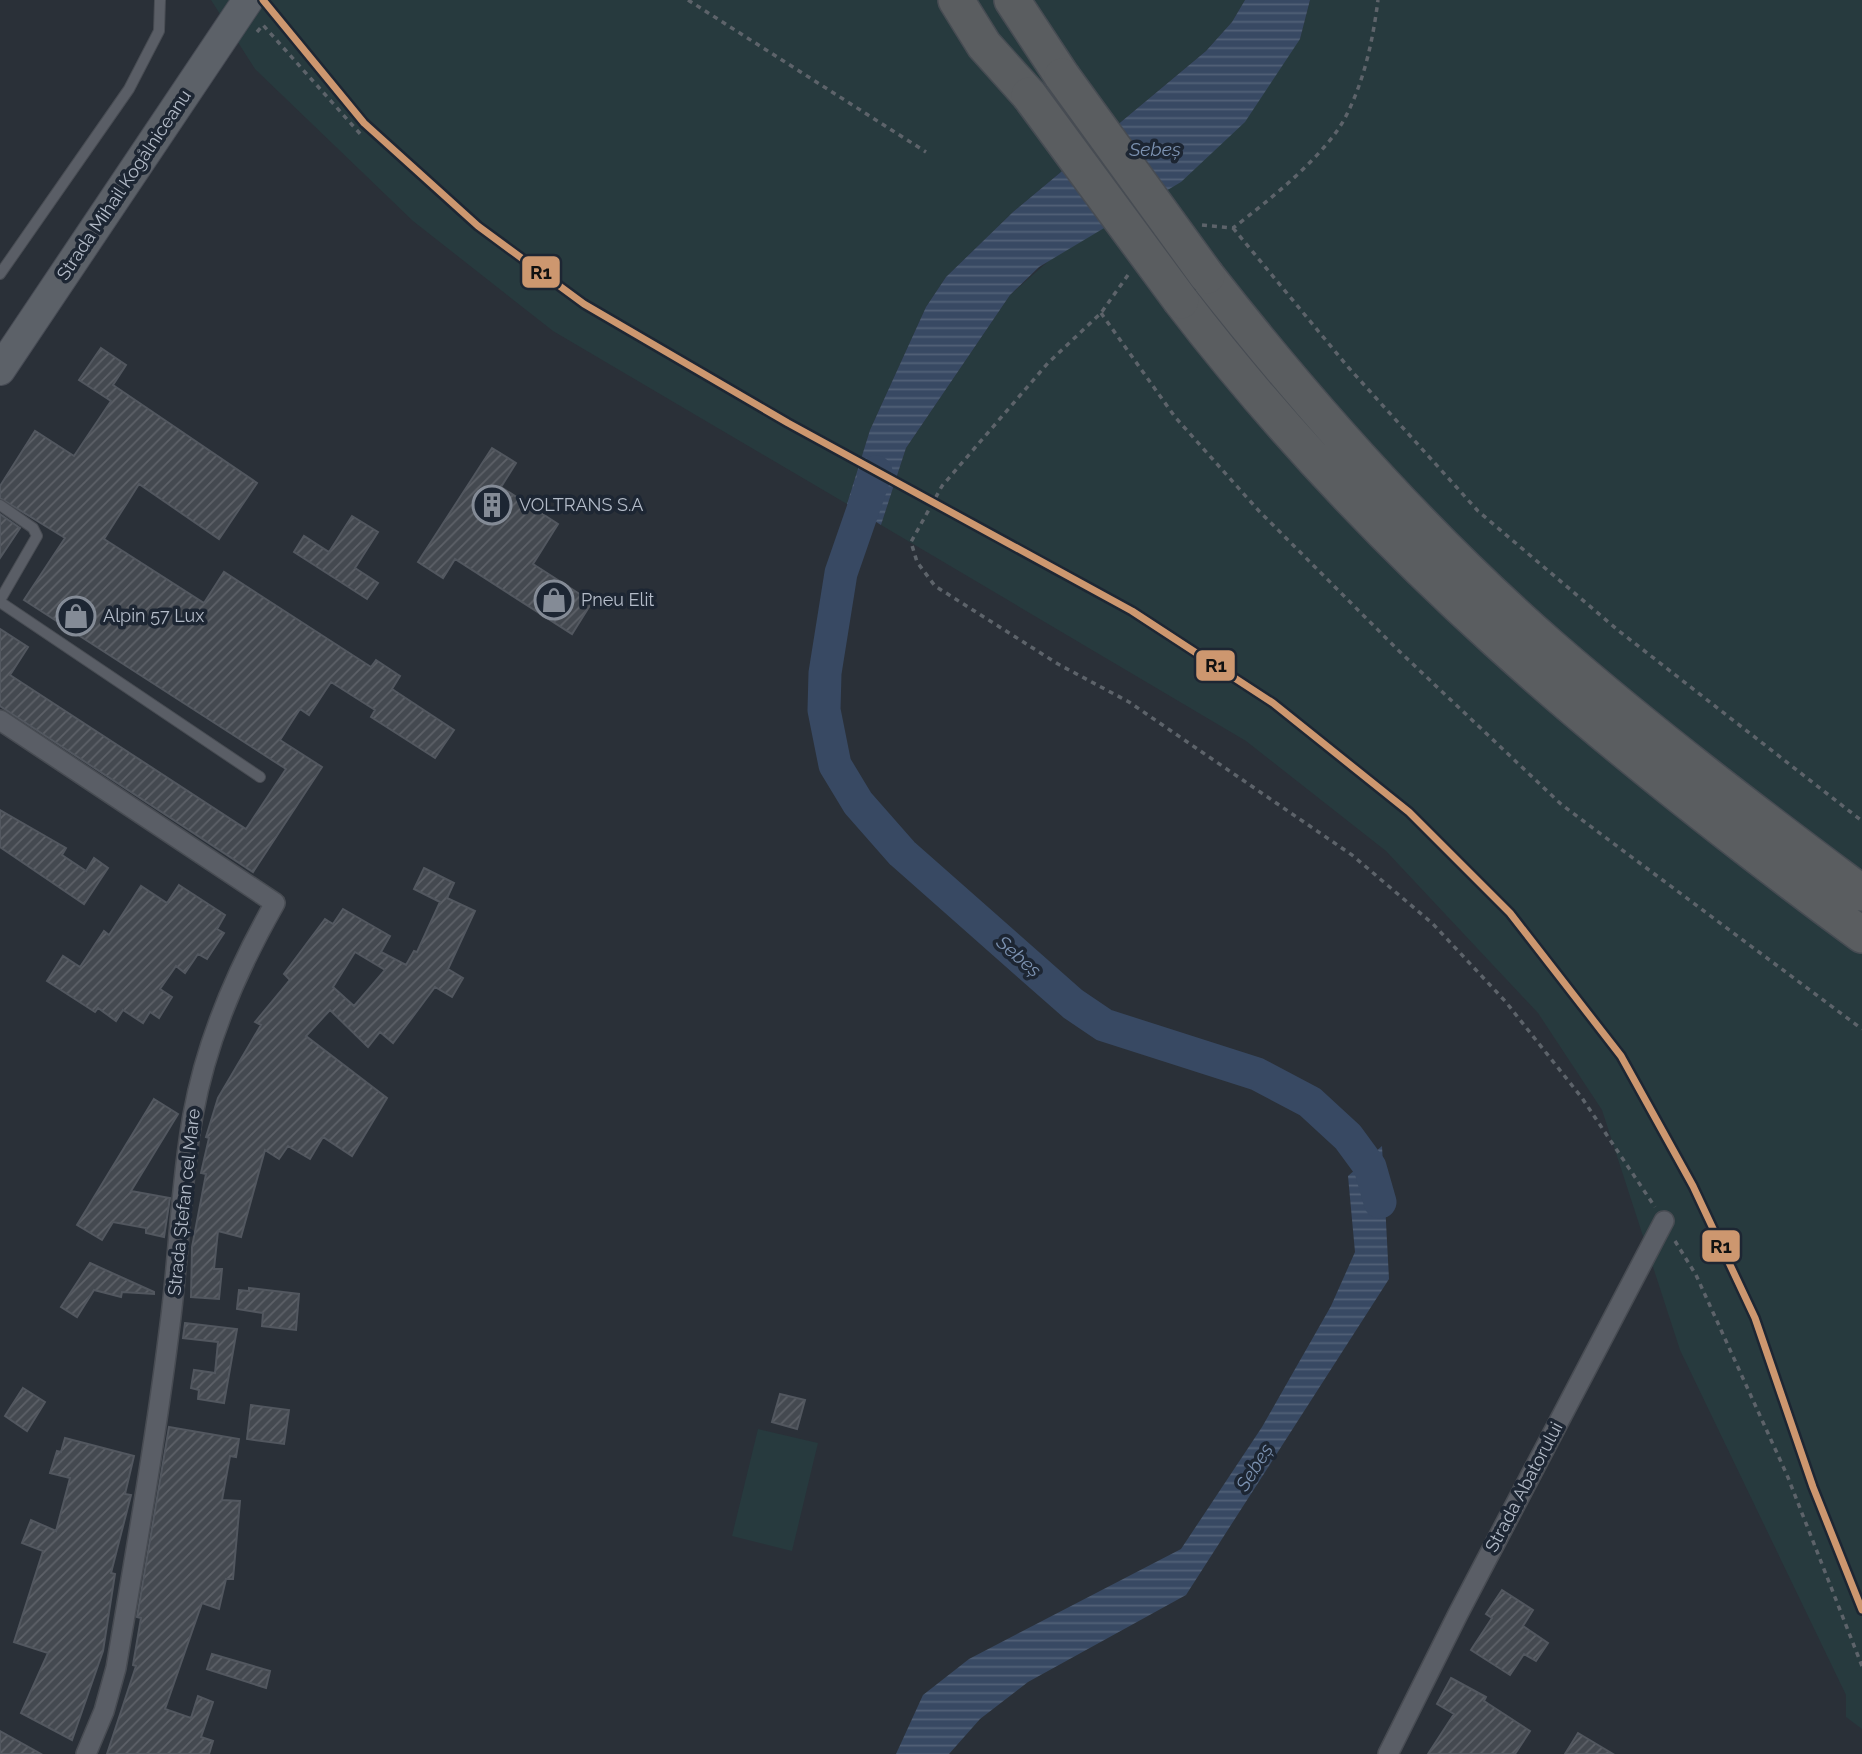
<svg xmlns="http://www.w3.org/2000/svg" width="1862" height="1754" font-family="Raleway,sans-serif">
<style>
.grass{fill:#273a3e}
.water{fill:url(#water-rules)}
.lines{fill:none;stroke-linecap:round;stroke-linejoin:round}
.river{stroke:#384963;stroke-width:33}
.building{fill:url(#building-hatch);stroke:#52575f;stroke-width:2;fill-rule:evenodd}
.lane-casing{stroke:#484c53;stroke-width:12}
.street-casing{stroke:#484c53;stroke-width:22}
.primary-casing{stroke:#484c55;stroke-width:32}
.highway-casing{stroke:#474c53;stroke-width:38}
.path{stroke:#5d636a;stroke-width:3.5;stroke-dasharray:5 5;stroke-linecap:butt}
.lane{stroke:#5a5e66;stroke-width:10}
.street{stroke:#5a5e66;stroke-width:19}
.primary{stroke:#5c6168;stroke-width:30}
.highway{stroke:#5a5d60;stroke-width:35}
.highway-bridge-casing{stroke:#474c53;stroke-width:38;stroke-linecap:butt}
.highway-bridge{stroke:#5a5d60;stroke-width:35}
.rail-1-casing{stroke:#1d2633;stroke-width:12}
.rail-1{stroke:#cd976f;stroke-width:7}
.labels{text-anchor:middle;stroke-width:7;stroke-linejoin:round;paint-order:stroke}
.street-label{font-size:18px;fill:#b4bcc9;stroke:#1d2633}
.poi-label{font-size:18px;fill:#b4bcc9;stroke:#1d2633;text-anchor:start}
.water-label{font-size:19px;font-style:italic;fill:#7c92b1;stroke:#1d2633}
.line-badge{stroke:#1d2633;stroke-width:2.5}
.pale-badge-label{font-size:19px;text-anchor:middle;font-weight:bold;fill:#111}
</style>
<defs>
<pattern id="water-rules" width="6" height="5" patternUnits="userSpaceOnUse" patternTransform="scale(1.75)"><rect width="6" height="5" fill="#384963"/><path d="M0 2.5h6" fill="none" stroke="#526178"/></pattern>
<pattern id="building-hatch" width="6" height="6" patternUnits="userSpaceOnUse" patternTransform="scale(1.75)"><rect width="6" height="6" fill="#444950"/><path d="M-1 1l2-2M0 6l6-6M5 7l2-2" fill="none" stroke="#5d6168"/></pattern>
</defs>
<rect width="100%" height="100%" fill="#2a3038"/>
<!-- grass -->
<path class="grass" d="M211,0H1245L1232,22L1206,51L1013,212L946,277L926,307L870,430L847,504L553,331L413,221L255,69Z
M1310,0H1862V1729L1846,1717V1695L1680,1350L1602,1110L1538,1013L1386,851L1246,741L881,525L906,448L1010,295L1300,39Z
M758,1429L818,1443L792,1551L732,1536Z"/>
<!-- water -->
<path class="water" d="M1245,0H1310L1300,39L1245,122L1181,182L1039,267L1010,295L906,448L881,525L847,504L870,430L926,307L946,277L1013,212L1206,51L1232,22Z
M1382,1146L1389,1279L1186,1595L1028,1682L980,1719L949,1754H896L923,1695L969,1659L1181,1549L1262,1427L1331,1306L1355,1252L1348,1176Z"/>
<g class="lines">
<!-- river -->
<path class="river" d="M876,472L841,573L825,673L824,710L835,765L858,803L902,853L1073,1004L1104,1025L1257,1074L1310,1102L1348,1137L1370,1167L1380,1202"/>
</g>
<!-- building -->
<path class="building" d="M101,348L126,365L113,385L257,483L219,539L139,484L104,539L204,603L224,572L371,667L376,660L400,676L392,689L454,730L435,758L371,717L375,710L331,682L309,715L300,709L280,740L322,767L253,872L0,706V629L28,647L10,675L246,829L286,769L24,600L65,538L0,498V486L35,431L74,456L111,401L79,380Z
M492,448L516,463L501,487L558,524L533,564L592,602L572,634L455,559L443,578L418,562Z
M0,514L20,528L0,558Z
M352,516L378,532L355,568L378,583L367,599L294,552L304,536L329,552Z
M0,810L66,848L62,855L86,871L94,858L108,868L84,904L0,847Z
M424,868L454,883L447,898L475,911L448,969L463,978L452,997L435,987L393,1043L380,1032L368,1047L330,1010L306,1036L387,1098L352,1156L323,1137L310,1159L288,1146L279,1159L265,1150L241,1237L218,1231L214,1269H222L219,1299L191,1297L192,1247L206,1174L201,1173L209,1138L206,1137L218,1098L261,1025L255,1022L290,980L284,974L325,919L333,924L343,909L390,936L381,952L406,965L414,951L417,952L440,902L414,889ZM355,952L385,970L354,1006L333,987Z
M179,885L225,915L217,929L224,933L207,959L198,954L185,973L176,966L160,989L172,997L159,1018L150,1012L143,1023L123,1010L116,1021L98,1008L95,1012L47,981L63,956L80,967L104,931L109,935L141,886L167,903Z
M154,1099L178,1114L131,1191L170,1198L164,1237L146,1233V1228L113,1222L102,1240L77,1225Z
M90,1263L154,1292V1294L122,1292L121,1297L94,1290L77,1317L61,1307Z
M249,1288L299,1294L296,1330L262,1326L263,1313L237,1309L239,1290L249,1291Z
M185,1323L237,1329L224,1403L198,1399L199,1390L191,1388L194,1370L215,1373L218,1342L183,1338Z
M23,1388L45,1402L27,1431L5,1416Z
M780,1394L805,1400L797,1429L772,1422Z
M251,1405L289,1410L284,1444L247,1439Z
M169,1427L239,1439L236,1457L230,1456L222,1500L240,1501L233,1579H226L219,1609L202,1603L165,1709L191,1718L198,1696L213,1702L201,1737L213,1741L209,1754H107L136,1666L133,1665L141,1618L137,1617Z
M65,1438L134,1456L125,1494L131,1495L111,1573L115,1574L103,1651L72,1740L21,1713L48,1653L14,1642L43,1551L22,1543L31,1520L56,1531L70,1478L50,1473L57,1451L61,1452Z
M1502,1590L1533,1610L1523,1626L1548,1643L1536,1661L1524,1654L1510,1675L1471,1650L1492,1618L1486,1614Z
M212,1654L270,1671L266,1688L207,1669Z
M1451,1678L1486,1697L1484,1701L1530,1731L1515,1754H1428L1454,1714L1437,1704Z
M0,1731L41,1754H0Z
M1578,1733L1613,1754H1565Z"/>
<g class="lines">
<defs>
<path id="lane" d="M0,274L129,89L159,31L160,0
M0,505L33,528L37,536L0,600
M0,602L260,777"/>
<path id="street" d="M0,720L275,903C238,968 206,1042 193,1115C180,1187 179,1260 169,1332C155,1444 135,1556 116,1668L104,1711L86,1754
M1388,1754L1458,1614L1664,1221"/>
<path id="primary" d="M0,370L248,0"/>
<path id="highway" d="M956,0L984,45L1029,95
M1012,0L1062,76
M1207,276C1311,409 1424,536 1551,647C1651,734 1756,814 1862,893
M1181,301C1376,555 1606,746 1862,935"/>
</defs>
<!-- lane casing -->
<use href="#lane" class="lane-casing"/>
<!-- street casing -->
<use href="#street" class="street-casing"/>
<!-- primary casing -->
<use href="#primary" class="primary-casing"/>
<!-- highway casing -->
<use href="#highway" class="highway-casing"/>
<!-- path -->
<path class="path" d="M688,0L926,152
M257,32L263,25L363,137
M1202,225L1233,228C1268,201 1328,154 1347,114C1365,78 1373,39 1378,0
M1233,228L1348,367L1478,511L1619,631L1862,821
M1128,275L1101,313L1048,363L942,486L911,542L917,562L935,586L1058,664L1129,702L1352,855L1433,924L1505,1001L1582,1098L1655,1207
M1101,313L1175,417L1259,511L1399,651L1562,805L1862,1029
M1675,1241L1696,1275L1787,1475L1862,1666"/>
<!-- lane -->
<use href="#lane" class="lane"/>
<!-- street -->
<use href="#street" class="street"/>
<!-- primary -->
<use href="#primary" class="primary"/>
<!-- highway -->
<use href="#highway" class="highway"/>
<defs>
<path id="highway-bridge" d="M1062,76L1207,276
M1029,95L1181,301"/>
</defs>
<!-- highway-bridge casing -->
<use href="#highway-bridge" class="highway-bridge-casing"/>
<!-- highway-bridge -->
<use href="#highway-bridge" class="highway-bridge"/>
<defs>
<path id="rail-1" d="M263,0L364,123L478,226L584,304L788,423L1132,611L1273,703L1409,812L1510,913L1621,1056L1693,1186L1755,1318L1813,1487L1862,1610"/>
</defs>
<!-- rail-1 casing -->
<use href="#rail-1" class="rail-1-casing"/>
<!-- rail-1 -->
<use href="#rail-1" class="rail-1"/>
</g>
<!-- icons -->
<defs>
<symbol id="building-ring" viewBox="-11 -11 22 22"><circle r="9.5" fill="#1d2633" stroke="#848b96" stroke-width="1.5"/><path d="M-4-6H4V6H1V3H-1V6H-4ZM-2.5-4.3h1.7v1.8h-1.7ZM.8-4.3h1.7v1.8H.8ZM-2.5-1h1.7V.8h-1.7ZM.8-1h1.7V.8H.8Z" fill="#848b96"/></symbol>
<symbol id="shop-ring" viewBox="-11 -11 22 22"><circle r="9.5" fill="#1d2633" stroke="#848b96" stroke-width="1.5"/><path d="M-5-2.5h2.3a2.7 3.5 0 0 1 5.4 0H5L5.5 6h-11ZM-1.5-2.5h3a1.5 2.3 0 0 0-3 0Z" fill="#848b96"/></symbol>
</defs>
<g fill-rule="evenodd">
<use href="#building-ring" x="470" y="483" width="44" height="44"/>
<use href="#shop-ring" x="532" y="578" width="44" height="44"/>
<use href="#shop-ring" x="54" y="594" width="44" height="44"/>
</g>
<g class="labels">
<!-- street labels -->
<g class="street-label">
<text transform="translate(124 185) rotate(-56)" y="6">Strada Mihail Kogălniceanu</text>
<text transform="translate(184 1202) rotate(-84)" y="6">Strada Ștefan cel Mare</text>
<text transform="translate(1524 1487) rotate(-62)" y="6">Strada Abatorului</text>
</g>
<!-- poi labels -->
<g class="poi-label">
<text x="519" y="511">VOLTRANS S.A</text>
<text x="581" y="606">Pneu Elit</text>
<text x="103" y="622">Alpin 57 Lux</text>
</g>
<!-- water labels -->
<g class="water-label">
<text x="1155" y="156">Sebeș</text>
<text transform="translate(1019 956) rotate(41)" y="7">Sebeș</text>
<text transform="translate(1254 1467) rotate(-58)" y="7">Sebeș</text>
</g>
</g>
<g class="line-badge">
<rect x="521" y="255" width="40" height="34" rx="7" fill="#cd976f"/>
<rect x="1195" y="649" width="41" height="33" rx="7" fill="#cd976f"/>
<rect x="1701" y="1229" width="40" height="34" rx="7" fill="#cd976f"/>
</g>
<g class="pale-badge-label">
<text x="541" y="279">R1</text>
<text x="1216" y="672">R1</text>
<text x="1721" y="1253">R1</text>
</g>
</svg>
